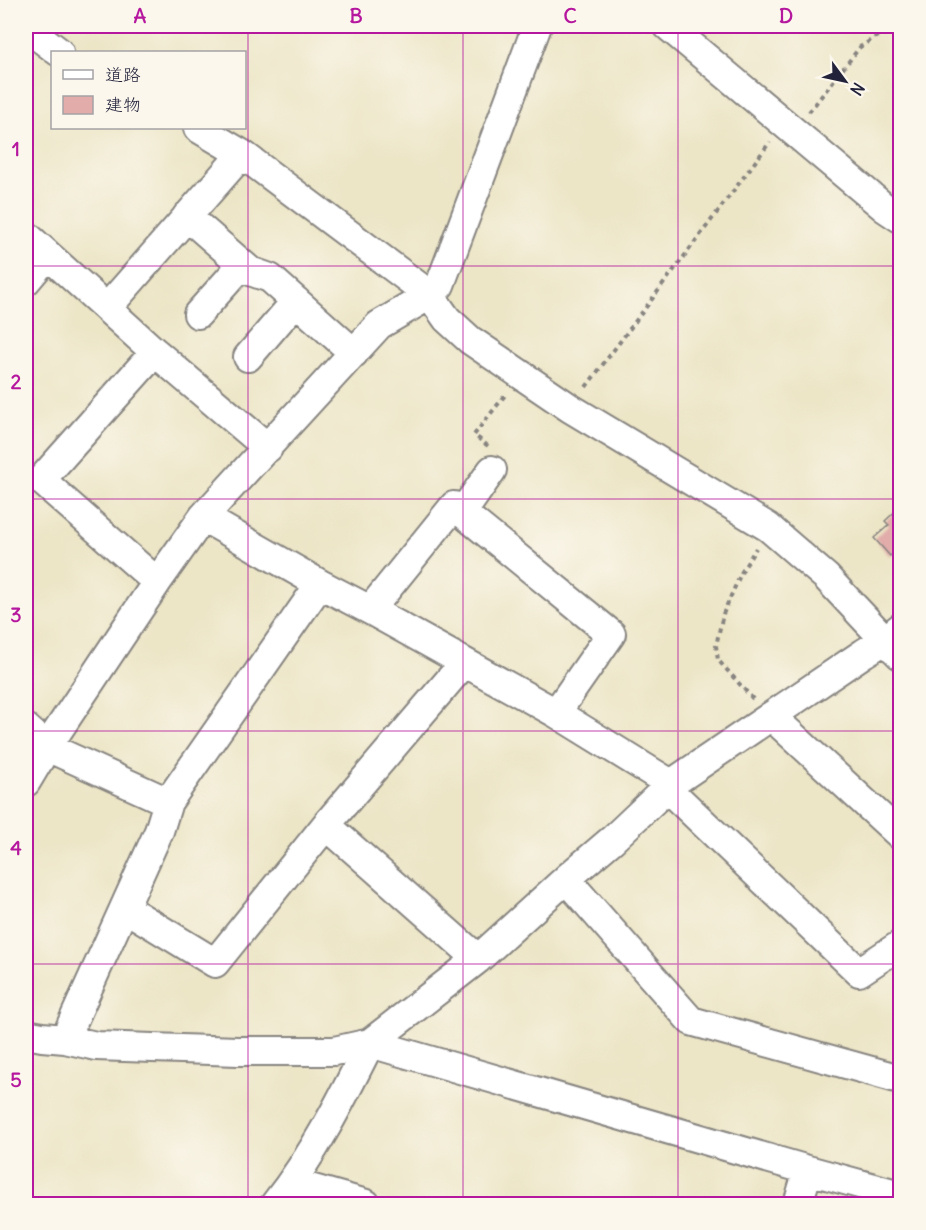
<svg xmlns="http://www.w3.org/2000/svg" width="926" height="1230" font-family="Delius,'Klee One',sans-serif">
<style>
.building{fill:#e1acaa}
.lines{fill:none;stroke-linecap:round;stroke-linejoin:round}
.minor-casing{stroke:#878480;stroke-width:32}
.path{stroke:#878480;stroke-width:4;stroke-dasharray:4.5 4.5;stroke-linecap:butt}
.minor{stroke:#fff;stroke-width:28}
.grid{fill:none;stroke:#b5179e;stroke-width:1.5;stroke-opacity:0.55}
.neatline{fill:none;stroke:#b5179e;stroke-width:2}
.grid-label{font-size:20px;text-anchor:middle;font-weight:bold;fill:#b5179e}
</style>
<rect width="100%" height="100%" fill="#fbf7ec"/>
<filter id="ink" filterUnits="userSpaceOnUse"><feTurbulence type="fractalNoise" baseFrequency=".0167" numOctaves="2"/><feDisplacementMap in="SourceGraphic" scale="12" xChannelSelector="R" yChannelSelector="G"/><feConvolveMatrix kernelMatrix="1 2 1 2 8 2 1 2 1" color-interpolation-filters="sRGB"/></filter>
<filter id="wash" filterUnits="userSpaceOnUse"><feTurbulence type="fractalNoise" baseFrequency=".008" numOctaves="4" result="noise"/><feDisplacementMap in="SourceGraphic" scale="24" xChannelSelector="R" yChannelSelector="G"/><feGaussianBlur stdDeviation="1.35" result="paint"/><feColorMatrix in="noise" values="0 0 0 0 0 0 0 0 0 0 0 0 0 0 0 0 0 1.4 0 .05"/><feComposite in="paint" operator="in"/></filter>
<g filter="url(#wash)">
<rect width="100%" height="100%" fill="#ece5c6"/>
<g id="blocks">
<!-- building -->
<path class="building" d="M900,507V547L890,556L874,538L889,525L885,521Z"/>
</g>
</g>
<g filter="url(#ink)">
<use href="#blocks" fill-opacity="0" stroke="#878480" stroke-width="1.5"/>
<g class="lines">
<defs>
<path id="minor" d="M668,26C740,87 813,147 885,208L900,218
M26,27L59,52
M198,128L242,154L430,295L447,319L470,340L570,408L768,527L826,577L885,640L900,655
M187,216L250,271L270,278L354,353
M26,235L155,352L268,448
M26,281L48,255
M107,308L242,154
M198,314L242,265
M155,352L41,480L157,582
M248,357L296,301
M462,513L492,470
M203,517L320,584L370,610L556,713L671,784
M370,610L454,506L611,634L556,713
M771,716L900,835
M26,728L47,747L168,802
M26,782L47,747L157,582L203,517L379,325L430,295L440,285L537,26
M667,788L859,972L900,945
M326,825L478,959
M566,879L691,1021L900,1079
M125,908L215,963L326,825L464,663
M26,1034L42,1037L65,1039L96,1046L238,1051H334L370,1043L478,959L566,879L613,839L671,784L864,653L885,640L900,628
M65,1039L159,831L168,802L320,584
M370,1043L808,1170L900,1195
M292,1183L366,1204
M275,1204C314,1155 342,1099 370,1043
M798,1204L808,1170"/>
</defs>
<!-- minor casing -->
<use href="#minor" class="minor-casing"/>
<!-- path -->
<path class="path" d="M809,112L860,47L887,30L891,26
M586,387L770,142
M488,446L474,435L506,394
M753,699L718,660L716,646L723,614L741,573L756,548"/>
<!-- minor -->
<use href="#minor" class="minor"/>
</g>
</g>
<!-- grid -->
<path class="grid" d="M248,26V1204M463,26V1204M678,26V1204M26,266H900M26,499H900M26,731H900M26,964H900"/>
<!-- margin -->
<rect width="926" height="1230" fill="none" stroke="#fbf7ec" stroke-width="66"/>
<!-- legend -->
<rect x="51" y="51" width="195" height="78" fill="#fbf7ec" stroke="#a4a2a5" stroke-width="1.5"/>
<rect x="63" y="70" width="30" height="9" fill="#ffffff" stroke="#a4a2a5" stroke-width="1.5"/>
<text x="105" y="81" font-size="18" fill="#22223b">道路</text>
<rect x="63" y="96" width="30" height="18" fill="#e1acaa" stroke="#a4a2a5" stroke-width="1.5"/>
<text x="105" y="111" font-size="18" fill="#22223b">建物</text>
<!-- north arrow -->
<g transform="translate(845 81) rotate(123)" stroke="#fbf7ec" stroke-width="4.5" paint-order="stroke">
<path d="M0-4.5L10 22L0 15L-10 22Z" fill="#22223b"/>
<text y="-9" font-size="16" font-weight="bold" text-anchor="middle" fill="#22223b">N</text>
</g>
<rect x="33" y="33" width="860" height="1164" class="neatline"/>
<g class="grid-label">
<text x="140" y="23">A</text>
<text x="356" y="23">B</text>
<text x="570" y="23">C</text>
<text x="786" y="23">D</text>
<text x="16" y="156">1</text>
<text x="16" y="389">2</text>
<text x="16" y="622">3</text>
<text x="16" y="855">4</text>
<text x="16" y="1087">5</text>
</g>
</svg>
